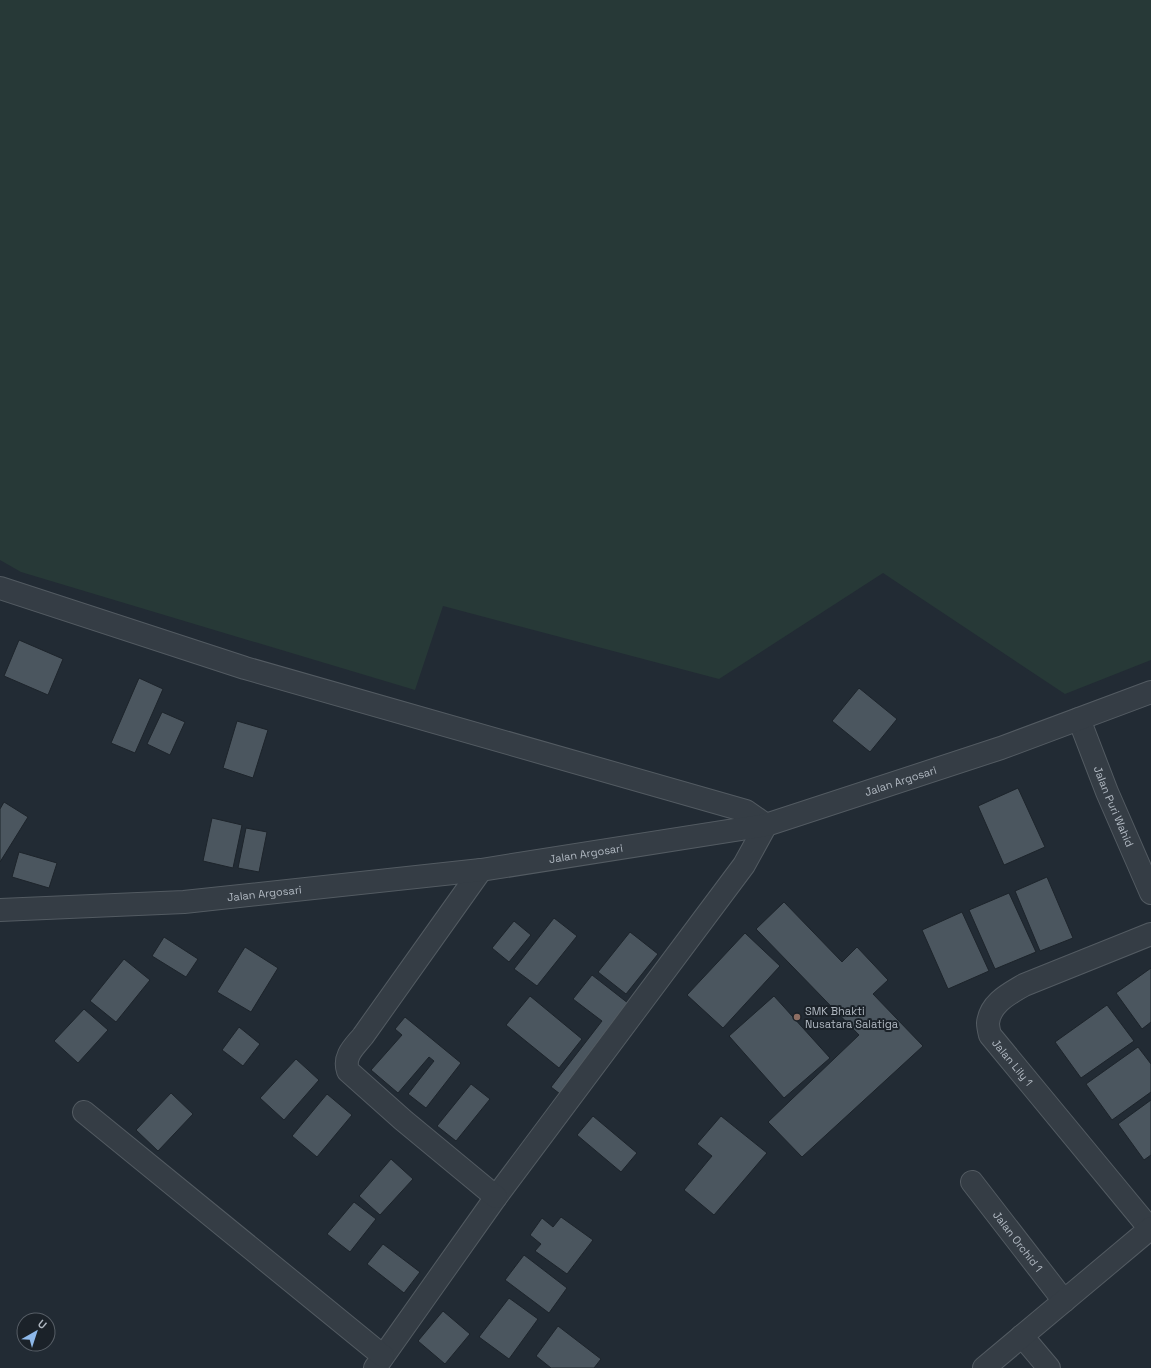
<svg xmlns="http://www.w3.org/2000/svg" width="1151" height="1368" font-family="'Space Grotesk',sans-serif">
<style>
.green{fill:#273937}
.building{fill:#4b565f;stroke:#1d242b}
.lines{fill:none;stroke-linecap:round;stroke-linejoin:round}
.minor-casing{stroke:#535b62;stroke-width:24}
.tertiary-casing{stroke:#535b62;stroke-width:24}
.minor{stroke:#353d45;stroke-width:22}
.tertiary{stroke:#353d45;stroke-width:22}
.education-dot{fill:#8d6e63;stroke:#1b2229;stroke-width:1.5}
.labels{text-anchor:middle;stroke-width:4;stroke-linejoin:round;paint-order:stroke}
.street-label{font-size:11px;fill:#b0b8c1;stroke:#1b2229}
.poi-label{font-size:11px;fill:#b0b8c1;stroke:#1b2229;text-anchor:start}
</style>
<rect width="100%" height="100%" fill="#222b34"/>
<!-- green -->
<path class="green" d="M0,0H1151V660L1065,694L883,573L719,679L443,606L415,690L21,572L0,560Z"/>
<!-- building -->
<path class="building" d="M19,640L63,659L48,695L4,676Z
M139,678L163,689L135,753L111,743Z
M859,688L897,719L870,752L832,721Z
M162,712L185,722L170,755L147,744Z
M237,721L268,730L253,778L223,768Z
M1018,788L1045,847L1004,865L978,806Z
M4,802L28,817L0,862V809Z
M212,818L242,825L233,868L203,861Z
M246,828L267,832L259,872L238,868Z
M19,852L57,863L49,888L12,877Z
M1047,877L1073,938L1040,951L1015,891Z
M1009,893L1036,952L995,969L969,910Z
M784,902L842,962L857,947L888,980L873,994L923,1046L802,1157L768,1122L859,1035L756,929Z
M962,912L989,971L948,989L922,930Z
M554,918L577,936L537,986L514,969Z
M514,921L531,935L509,962L492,948Z
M630,932L658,954L626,994L598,972Z
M745,933L780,966L723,1028L687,995Z
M164,937L198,959L186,977L152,956Z
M245,947L278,968L251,1012L217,992Z
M124,959L150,980L116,1022L90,1001Z
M1151,968V1022L1142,1029L1116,993Z
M592,975L633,1007L564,1097L551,1087L602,1021L573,999Z
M530,996L582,1039L559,1068L506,1025Z
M774,996L830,1058L784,1098L729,1036Z
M1107,1005L1134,1041L1081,1078L1055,1042Z
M84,1009L108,1030L78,1063L54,1041Z
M405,1017L461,1063L426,1108L408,1094L434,1061L429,1057L398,1093L371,1070L402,1035L395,1029Z
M239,1027L260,1044L243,1066L222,1050Z
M1138,1047L1151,1064V1092L1112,1120L1086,1084Z
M296,1059L319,1080L284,1120L260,1098Z
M471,1084L490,1099L456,1141L437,1126Z
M171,1093L193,1114L158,1151L136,1130Z
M327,1094L352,1115L317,1157L292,1136Z
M1151,1100V1155L1144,1160L1118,1124Z
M593,1116L637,1153L621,1172L577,1135Z
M721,1116L767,1153L714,1215L684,1190L712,1156L697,1144Z
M391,1159L413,1179L380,1215L359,1196Z
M354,1202L376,1219L350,1252L327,1234Z
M561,1217L593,1240L567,1274L535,1251L541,1244L530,1235L542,1218L553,1227Z
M383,1244L420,1272L404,1293L367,1264Z
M524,1255L567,1288L549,1313L505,1280Z
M509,1298L538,1319L509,1359L479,1337Z
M443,1311L470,1334L445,1364L418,1341Z
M558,1326L601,1359L594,1368H551L536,1356Z"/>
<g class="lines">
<defs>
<g id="minor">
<path d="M0,588L245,668L746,811L766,825L744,865L496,1197L375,1368"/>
<path id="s1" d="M1079,719L1107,792L1151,893"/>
<path d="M481,870L363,1036C354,1047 343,1056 348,1071L403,1120L496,1197"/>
<path id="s2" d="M1151,934L1024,985C1009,994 990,1003 988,1023C988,1026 989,1031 990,1035L1151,1230"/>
<path d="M84,1112L383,1356"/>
<path id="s3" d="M972,1182L1064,1301"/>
<path d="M1022,1336L1049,1368"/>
<path d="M984,1368L1151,1228"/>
</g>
<g id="tertiary">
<path id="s4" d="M0,910L184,902L481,870L766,825L1001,748L1151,692"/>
</g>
</defs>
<!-- minor casing -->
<use href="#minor" class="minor-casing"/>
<!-- tertiary casing -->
<use href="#tertiary" class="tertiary-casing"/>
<!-- minor -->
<use href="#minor" class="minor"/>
<!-- tertiary -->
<use href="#tertiary" class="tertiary"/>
</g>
<!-- markers -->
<circle class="education-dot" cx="797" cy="1017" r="4"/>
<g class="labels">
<!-- street labels -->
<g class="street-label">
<text dy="4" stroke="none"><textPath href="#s4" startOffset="913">Jalan Argosari</textPath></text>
<text dy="4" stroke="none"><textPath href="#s1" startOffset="94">Jalan Puri Wahid</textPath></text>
<text dy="4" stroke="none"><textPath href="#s4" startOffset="589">Jalan Argosari</textPath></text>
<text dy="4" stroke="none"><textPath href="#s4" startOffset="265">Jalan Argosari</textPath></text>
<text dy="4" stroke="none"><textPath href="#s2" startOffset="239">Jalan Lily 1</textPath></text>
<text dy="4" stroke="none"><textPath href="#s3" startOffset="75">Jalan Orchid 1</textPath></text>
</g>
<!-- poi labels -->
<g class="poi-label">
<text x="805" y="1015">SMK Bhakti<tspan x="805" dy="13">Nusatara Salatiga</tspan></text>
</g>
</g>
<!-- north arrow -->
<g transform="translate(36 1332) rotate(39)"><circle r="19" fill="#1b2229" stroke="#575e66"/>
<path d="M0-3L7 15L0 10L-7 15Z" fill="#8db8e9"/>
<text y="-6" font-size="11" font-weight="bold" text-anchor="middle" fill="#b0b8c1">U</text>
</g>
</svg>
